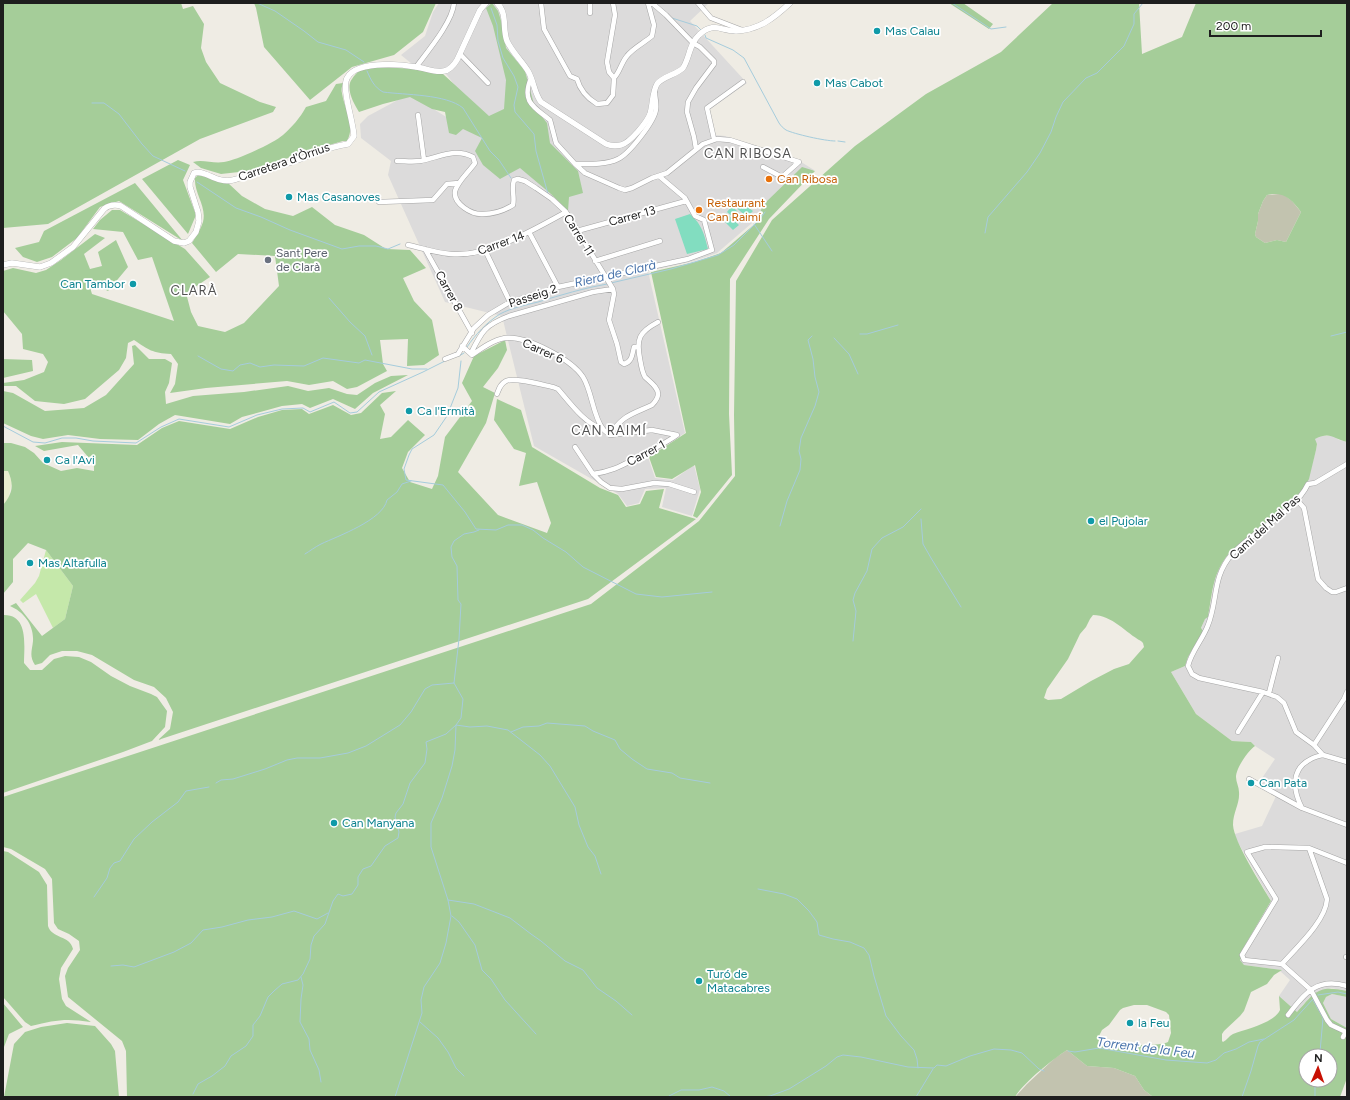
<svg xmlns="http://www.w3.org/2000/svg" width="1350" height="1100" font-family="Figtree,sans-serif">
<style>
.residential{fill:#dcdbdb}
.construction{fill:#c2c3af}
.farmland{fill:#e9edcf}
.grass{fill:#c5e8aa}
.forest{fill:#a5cd99;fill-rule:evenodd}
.pitch{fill:#82ddc0}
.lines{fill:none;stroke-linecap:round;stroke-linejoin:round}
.stream{stroke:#a5ccdc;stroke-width:1}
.minor-casing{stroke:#a5a5a5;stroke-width:5.5}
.tertiary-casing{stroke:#a5a5a5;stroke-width:6}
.minor{stroke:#fff;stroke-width:4.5}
.tertiary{stroke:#fff;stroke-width:5.5}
.culture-dot{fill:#0f9aa8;stroke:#fff;stroke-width:1.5}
.food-dot{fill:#e8710a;stroke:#fff;stroke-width:1.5}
.worship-dot{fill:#6b7280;stroke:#fff;stroke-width:1.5}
.labels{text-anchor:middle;stroke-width:3.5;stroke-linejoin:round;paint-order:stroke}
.culture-label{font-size:12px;fill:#0d838f;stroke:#fff;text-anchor:start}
.street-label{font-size:12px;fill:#1e1e1e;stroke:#fff}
.food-label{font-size:12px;fill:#c56008;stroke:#fff;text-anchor:start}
.worship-label{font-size:12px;fill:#5b616d;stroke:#fff;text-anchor:start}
.neighbourhood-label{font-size:13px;letter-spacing:1px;fill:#515151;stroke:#fff}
.water-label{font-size:13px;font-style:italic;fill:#4b75ac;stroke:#fff}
</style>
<rect width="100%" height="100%" fill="#efece4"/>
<!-- residential -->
<path class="residential" d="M439,3H709L690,21L747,83L709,110L714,135L725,136L741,141L798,160L814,170L717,253L694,261L648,271L685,433L648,457L655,478L673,480L694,465L700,489L692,516L662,507L666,488L645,489L639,503L627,506L618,494L534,446L502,316L445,302L388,175L391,161L361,138L360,124L368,116L409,94L448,118L476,113L443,70L412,64L401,55L425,36L433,12Z
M1321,436H1333L1339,440L1347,442V991L1331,988L1309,998L1297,1012L1279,996L1290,980L1280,971L1281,970L1244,965L1240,960L1241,952L1271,901L1236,839L1235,834L1262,826L1278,792L1260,781L1275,759L1255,746L1251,742L1232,741L1196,714L1171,672L1185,666L1188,657L1195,645L1205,618L1208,617L1215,575L1226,557L1230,552L1296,497L1308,479L1316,450L1317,444L1314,439Z
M1332,994L1347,997V1028L1331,1019L1323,1003L1326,997Z"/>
<!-- construction -->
<path class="construction" d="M1279,194H1283L1292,201L1301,212L1286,242L1277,240L1265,243L1256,237L1255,234L1258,221V214L1263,201L1267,195Z
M1067,1050L1087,1066L1114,1068L1135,1076L1144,1090L1153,1097H1015L1027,1084L1055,1058Z"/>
<!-- farmland -->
<path class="farmland" d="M3,471H8L12,482L8,499L3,505Z"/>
<!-- grass -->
<path class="grass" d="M46,550L73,586L65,619L53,628L36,594L23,603L20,600L35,583L39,576Z"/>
<!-- forest -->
<path class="forest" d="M3,3H181L183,9L193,6L204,24L201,48L206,62L220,83L260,102L276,107L273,112L200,139L48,224L3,228Z
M254,3H436L423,32L394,55L352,67L310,100L264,47L256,8Z
M492,3L498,11L503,27L506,48L525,71L535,108L547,123L550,143L578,171L583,193L569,197L568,211L551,194L520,168L500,179L483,165L475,151L482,138L463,129L456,135L449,133L445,112L432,109L410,97L383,104L359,112C354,104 345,88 352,79C354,75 358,72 361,69L379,67L417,69L443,74L489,116L504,109L506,80L493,26L486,8Z
M949,3H963L993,24L989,29Z
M1053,3H1139L1142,54L1182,37L1196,3H1347V442C1333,439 1331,431 1315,439L1317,444L1316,450L1309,479L1304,488L1296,497L1230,552C1212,574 1213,590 1208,617L1205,619L1201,628L1203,631L1188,657L1185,666L1171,672L1196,714L1232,741L1251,742L1255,746C1248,751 1236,768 1236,777C1236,782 1239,787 1239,792C1240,804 1233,812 1233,825C1234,842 1261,884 1271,901L1241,952L1243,955L1240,960L1244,965L1282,970L1274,975L1267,984L1251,992L1244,1011L1240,1016L1224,1031L1222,1034V1041L1223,1042C1227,1040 1229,1036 1233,1034C1246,1029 1274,1023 1280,1010L1279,996L1297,1012C1316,991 1318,985 1347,991V997L1332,994L1326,997L1323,1003L1331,1019L1347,1028V1078L1340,1097H1153L1144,1090L1135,1076L1114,1068L1087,1066L1067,1050C1052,1060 1024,1082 1015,1097H127L126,1051L122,1041L68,997L65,976L68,968L80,950L79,941L69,934L58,929L54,923L52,879L45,869L11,849L3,847V797L591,604L699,521L735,476L734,415L736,281L772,220L855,146L926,94L1001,52ZM1272,194C1286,193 1293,201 1301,212L1286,242L1277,240L1265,243L1256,237L1255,234L1258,221V214L1263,201L1267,195ZM1093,615C1112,615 1126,633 1141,641L1143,643L1144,647L1129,664L1114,669L1091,681L1061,699L1048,700L1044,698L1047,689L1068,659L1080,634L1086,627L1090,619ZM1134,1005H1147L1166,1012L1169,1015L1171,1033L1168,1042C1155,1048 1111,1044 1098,1038L1102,1030L1109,1025L1120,1010L1123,1008ZM1306,1056H1330V1080H1306Z
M343,83C342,86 341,90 342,93C344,108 356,125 347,141H343L319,148L248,171L221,174L201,168L193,162C203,159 213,164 224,162C235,161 274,143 283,135C292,127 300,118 306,107L326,101L336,84Z
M178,160L190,165L183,180L196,215L188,234L142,179Z
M802,167L815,171L769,219L730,279L729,414L732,475L697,518L693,516L701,492L695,465L672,479L656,477L649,457L686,433L651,272L695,262L721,253L756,223L763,205Z
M198,175L228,183L242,196L265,209L293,216L312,207L335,225L364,235L386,249L410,250L426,268L403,278L414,301L432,320L439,355L424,365L407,366L408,339L380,340L383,364L387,371L357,387L347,389L333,381L309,385L287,381L206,388L170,393L175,384L178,364L171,354C152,353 149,350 134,340L128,343L126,358L119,370L85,399L64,404L35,401L16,386H4L3,383L24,380L44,372L48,362L43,354L23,349L22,334L3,311V271L13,268L36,273L46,270L61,260L95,234L105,238L84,254L90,269L102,266L98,252L116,240L128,267L108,291L88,281L92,294L174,321L152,257L138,260L123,232L93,229L100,220L112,210H120L185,249L210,277L186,293L191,312L198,326L225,332L244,323L279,286L275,256L238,254L216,272L192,243C196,236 201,229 203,222C207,206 194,194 195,178Z
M135,183L183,241L119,201L100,207L77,238L52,257L37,262L23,257L15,248L39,242L44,231Z
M505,340L507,350L498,368L483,387L495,393L486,423L458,472L498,515L547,533L551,523L537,482L519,486L526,453L514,449L494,420L497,399L521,410L532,447L600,488L618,495L626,507L640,504L646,491L664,489L659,508L696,519L588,599L158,740L170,729L173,712L166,698L154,687L134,680L92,655L77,651H62L50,655L42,663L35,665C29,656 32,651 33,641C34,625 24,612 10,606L16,603L42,636L65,619L73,586L46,550L28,543L13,559V582L3,594V505C13,493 14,485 8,471H3V443H11L25,447L34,453L43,463L61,471L77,468L94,471V464L78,445L44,451L35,446L62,442L137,445L162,428L179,421L230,429L258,417L282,410L302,409L309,414L333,405L351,415L361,413L382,393L396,391L380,405L385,414L380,439L391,437L408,420L425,435L408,452L402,468L410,482L432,489L438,476L445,437L472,401L462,383L474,356Z
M135,345L149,359H165L172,363L169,383L165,392L166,404L193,396L244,392L288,386L308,391L329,388L347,394L357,395L375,383L391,376L408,375L373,393L355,409L333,399L310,408L302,404L282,406L242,417L230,424L175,415L159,424L138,440L100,439L68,435L43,439L31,436L3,423V391L13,393L45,411L84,408L106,395L134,364L132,346Z
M3,359L32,360L33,371L3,378Z
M3,615C29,614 24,646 24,663L30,670H42L54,659L65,656L79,657L91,662L111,676L130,686L151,694L157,697L167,711L165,727L152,741L123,752L3,793Z
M3,851L8,852L39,872L47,885L48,926C52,939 70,935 73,949L61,968L59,979L62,999L66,1006L91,1022C66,1018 55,1020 31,1026L25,1022L3,997Z
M3,1003L23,1027L9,1034L4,1047L3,1064Z
M67,1023L95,1026L111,1044L115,1051L119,1097H4L14,1044L25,1032L41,1027Z"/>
<!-- pitch -->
<path class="pitch" d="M738,200L753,211L747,217L733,205Z
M732,206L745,219L740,223L727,212Z
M726,213L739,225L733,230L721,218Z
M690,214C702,225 704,233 708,249L687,254L675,219Z"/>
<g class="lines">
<!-- stream -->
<path class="stream" d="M257,3L275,11L304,31L318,42L346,50L364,62
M952,3L991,29L1006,27
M491,8L497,25L498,41L503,58L514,76L518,87L514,105L515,112L534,134L536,151L548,194
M670,16L672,18L697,26L701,30
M705,35L706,38L733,50L744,58L779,123C781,126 783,128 786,130C794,134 825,141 835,141
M367,71C371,80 374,87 383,92C405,95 446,94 463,108L490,151L499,160L511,178
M92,103H104L119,114L142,144L153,156L185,171
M838,141L845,142
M197,182L236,208L261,217L290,230L342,249L359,246H376L388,249L400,244
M754,224L772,251
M985,233L988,217L1027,172L1040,153L1051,132L1056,117L1063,102L1086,78L1097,73L1124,46L1134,24V14L1143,3
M611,283L671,269L718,255L734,245L760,219L765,212
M329,298L350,322L365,336L372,355
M860,334H867L898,325
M1331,336L1347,332
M834,338L849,354L858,374
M467,347C476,334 486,323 500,314C511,308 526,305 538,302C561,295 584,288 607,284
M198,356L221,369L233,371L240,365L250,363L260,367L274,365L304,366L323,358L359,363L365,360L412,369H427
M459,356L464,353
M461,361L458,388L447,416L434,435L412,449L409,455L404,469L406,480L443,485L465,512L476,529L496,530L508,525H522L533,530L543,538L566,552L583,567L636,594L662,597L712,592
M3,426L33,442L45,443L62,438H76L93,441L136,443L161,427L179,419L229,427L257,415L282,409L303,408L310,412L334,402L350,413L357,412L379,392L423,372L445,361
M921,519L923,544L931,558L961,607
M780,526L787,501L800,470L801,459L799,451L801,438L815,406L819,392L815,377L813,359L808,340L812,336
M305,554C310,551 315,547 321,544C338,536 383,520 387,500L397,492L402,484L411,481
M853,641L856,611L853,600L855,593L867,571L872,549L882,538L903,527L921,509
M511,732L523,727L539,726L547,723L585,726L593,731L615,740L620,749L632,759L647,769L672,773L680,778L710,783
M216,783L221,780L233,779L265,769L287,760L297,758H320L348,753L366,746L400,725L411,712L425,689L432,685L454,683L459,639L461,604L458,600L457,566L452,557L451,547L454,541L464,534L474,532L479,530
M758,889L784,894L797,899L809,911L817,922L819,935L833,939L850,942L864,948L869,955L874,976L886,1016L901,1036L914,1050L917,1059L918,1068
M94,897L107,878L110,868L114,863L120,861L134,839L152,822L178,802L186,791L209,787
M448,900L474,904L510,918L531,934L541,941L565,961L583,970L597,988L616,1001L632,1015
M452,916L459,922L475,945L482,970L491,979L505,1000L536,1034
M111,966L123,965L134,967L174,952L191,943L203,930L222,927L248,920L272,917L294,911L317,919L328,913
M301,977L303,985L301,999L300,1022L309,1039L310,1050L319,1070L321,1082
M1318,995L1338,992L1347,994
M1313,1000L1323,1018L1320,1052L1318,1056
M420,1022L438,1038L448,1052L456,1068L464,1076
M1068,1051L1075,1052L1099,1048L1166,1060L1207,1063L1216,1060L1224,1053L1236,1049L1249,1042L1264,1039
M1315,1080V1097
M193,1094L198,1084L212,1076L225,1066L231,1056L246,1046L253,1036V1025L260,1016L268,997L274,991L282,984L298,980L303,974L310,959L311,945L314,936L325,924L333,901L338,894L343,896L352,894L358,885V877L363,869L371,866L385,846L398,838L399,832L395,817L396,813L403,804L410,783L425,763L427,749L426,742L446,734L456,725L470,727L487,726L508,730L540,755L550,766L575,807L579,825L588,847L595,856L601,874
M669,1096L681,1090H699L712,1087L724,1091L731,1097
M395,1097L422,1013L421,1000L424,987L440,963L446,943L451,916L448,900L431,847V823L442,798L452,766L455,750L456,725L461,718L463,699L454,683
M763,1097L770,1096L789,1089L826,1066L837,1057L843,1055L861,1057L908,1067L934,1068L937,1065L946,1066L970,1056L994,1049L1011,1050L1022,1053L1039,1069L1044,1071
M916,1097L933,1069
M1242,1097L1251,1071L1258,1046L1260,1042L1294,1020L1313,999"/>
<defs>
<path id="minor" d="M541,3L544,29L570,76L577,79C580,90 587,98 597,104L607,103L613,95L614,78C620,72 621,63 627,56C633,48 644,43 652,36L654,25L648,3
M613,3L615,15L607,62L609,72L614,78
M652,3L666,15L693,43L700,47L714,61V64L696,88L688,102L687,112L694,137L696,149
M698,3L711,18L742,30
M590,13V3
M460,54L488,83
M416,67C428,51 453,21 454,3
M531,78C521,102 534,107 550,120L556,143L575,164L585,173L619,188L625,190L632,188L652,178L667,173L703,144L717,139L730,140L799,162
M418,115L424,160
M714,139L707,108L743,82
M397,161C405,161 412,162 420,161C438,158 455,147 473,157L475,163C469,172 458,181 455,191C453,204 472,215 483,214C493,214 505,210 513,205C515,197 511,189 514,180L518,179L525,181L536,188L552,199L566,212L613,289
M575,164C588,164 606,165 618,159C629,154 655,121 656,109C657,104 655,98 655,93
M763,167L782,177L799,162
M379,202L433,200L447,184L459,183
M577,231L686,201
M529,232L558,287
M408,245C422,248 436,253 451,254C486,258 535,229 566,212
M425,249L472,333
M485,250L510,302
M595,261L660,241
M613,289L614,294L609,320L617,344L621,362L624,364C632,362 632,355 634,347H638
M462,346L472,355C482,348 493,340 505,338C527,336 571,359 583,377C592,391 593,417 603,429C604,431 608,433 610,435
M471,353C482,331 485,325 509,316L593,292L613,289
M445,359L458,354L474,328L488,315L510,302L558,287L688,259L712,250L704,220L695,216L685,198L659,176
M497,394C499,389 500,384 506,381C515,377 543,385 553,387L558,389C570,403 585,424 603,429
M610,435C622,415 633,414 652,405C655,402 658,398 658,394C658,387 650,382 645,377C642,372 641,365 640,359C636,339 639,332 658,322
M575,447L593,474L601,482L610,488L622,489L654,483L669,484L694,492
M593,474C615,471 624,464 642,455C655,448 666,443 677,435L652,430L610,435
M1297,500L1304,508L1318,579L1326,588L1332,592H1336L1347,588
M1269,693L1278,658
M1238,732L1263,692
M1314,745L1344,699L1347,692
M1323,755L1314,745L1296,732L1284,703L1277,697L1263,692L1199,678L1192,674L1188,666C1191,652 1203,639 1208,625C1218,600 1212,577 1232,554C1254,530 1294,513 1308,484L1315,483L1347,464
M1323,755L1347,762
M1249,779L1302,808L1347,825
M1302,808C1293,791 1290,769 1311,759C1314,757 1319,756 1323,755
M1346,957H1347
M1282,964C1296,948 1326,921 1327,899L1309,848
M1288,1015C1305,993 1317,977 1347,986
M1346,1032L1331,1025L1327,1020L1311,990L1282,964L1244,960L1242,955L1276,899L1247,852L1265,847L1309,848L1347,863
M1343,1037L1346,1032"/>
<path id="tertiary" d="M497,3C508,14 502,28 507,41C512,52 522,61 528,71C534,81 534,93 541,102L606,144C611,146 616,146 621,145C630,143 647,122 650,114C653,104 652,93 657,84C663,76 676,75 683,68C690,57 689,44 699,35C713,21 721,31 736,31C759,30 774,18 790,3
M3,265L12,263L40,267L51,263L73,247L104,209C109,205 114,204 121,206L174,241L184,243L189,241L196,232L199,221L198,212L190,187V182L194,173C205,169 216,184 233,180C245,177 256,171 268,168C276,166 284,165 292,162C313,155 326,147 348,144L354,136C353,120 343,94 346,81C351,60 400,64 416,67C425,68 435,73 444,71C450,70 454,65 457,60L480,10L486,3"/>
</defs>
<!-- minor casing -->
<use href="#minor" class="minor-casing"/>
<!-- tertiary casing -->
<use href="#tertiary" class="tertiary-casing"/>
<!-- minor -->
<use href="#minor" class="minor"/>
<!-- tertiary -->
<use href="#tertiary" class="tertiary"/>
</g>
<!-- markers -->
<g class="culture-dot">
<circle cx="877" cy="31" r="4"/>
<circle cx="817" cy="83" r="4"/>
<circle cx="289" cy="197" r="4"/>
<circle cx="133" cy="284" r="4"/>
<circle cx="409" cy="411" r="4"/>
<circle cx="47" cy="460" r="4"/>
<circle cx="1091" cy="521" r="4"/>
<circle cx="30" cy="563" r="4"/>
<circle cx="1251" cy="783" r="4"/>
<circle cx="334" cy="823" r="4"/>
<circle cx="699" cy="981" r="4"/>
<circle cx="1130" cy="1023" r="4"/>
</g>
<g class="food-dot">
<circle cx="769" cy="179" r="4"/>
<circle cx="699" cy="210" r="4"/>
</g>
<circle class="worship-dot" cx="268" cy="260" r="4"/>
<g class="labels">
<!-- culture labels -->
<g class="culture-label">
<text x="885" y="35">Mas Calau</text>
<text x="825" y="87">Mas Cabot</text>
<text x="297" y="201">Mas Casanoves</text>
<text x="125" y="288" text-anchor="end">Can Tambor</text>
<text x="417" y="415">Ca l'Ermità</text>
<text x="55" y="464">Ca l'Avi</text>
<text x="1099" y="525">el Pujolar</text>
<text x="38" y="567">Mas Altafulla</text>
<text x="1259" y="787">Can Pata</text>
<text x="342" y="827">Can Manyana</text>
<text x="707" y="978">Turó de<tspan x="707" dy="14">Matacabres</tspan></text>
<text x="1138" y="1027">la Feu</text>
</g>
<!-- street labels -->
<g class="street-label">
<text transform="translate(284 162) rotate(-19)" y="4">Carretera d'Òrrius</text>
<text transform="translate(632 216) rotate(-15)" y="4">Carrer 13</text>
<text transform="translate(579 235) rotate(58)" y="4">Carrer 11</text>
<text transform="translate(501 243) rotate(-20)" y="4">Carrer 14</text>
<text transform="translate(449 291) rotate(61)" y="4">Carrer 8</text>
<text transform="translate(533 296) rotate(-18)" y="4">Passeig 2</text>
<text transform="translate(543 351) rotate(24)" y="4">Carrer 6</text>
<text transform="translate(646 453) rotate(-28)" y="4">Carrer 1</text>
<text transform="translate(1265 527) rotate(-42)" y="4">Camí del Mal Pas</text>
</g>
<!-- food labels -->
<g class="food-label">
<text x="777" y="183">Can Ribosa</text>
<text x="707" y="207">Restaurant<tspan x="707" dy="14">Can Raimí</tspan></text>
</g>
<!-- worship labels -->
<g class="worship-label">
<text x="276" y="257">Sant Pere<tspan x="276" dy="14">de Clarà</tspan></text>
</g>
<!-- neighbourhood labels -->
<g class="neighbourhood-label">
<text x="748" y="158">CAN RIBOSA</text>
<text x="194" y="295">CLARÀ</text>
<text x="609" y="435">CAN RAIMÍ</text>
</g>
<!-- water labels -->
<g class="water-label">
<text transform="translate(615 273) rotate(-13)" y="5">Riera de Clarà</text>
<text transform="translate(1146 1047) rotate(7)" y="5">Torrent de la Feu</text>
</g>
</g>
<!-- border -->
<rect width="1350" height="1100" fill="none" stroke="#1e1e1e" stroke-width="8"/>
<!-- north arrow -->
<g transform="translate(1318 1068) rotate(2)"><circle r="19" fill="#ffffff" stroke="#a5a5a5"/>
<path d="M0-3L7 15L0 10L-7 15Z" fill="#c81003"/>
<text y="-6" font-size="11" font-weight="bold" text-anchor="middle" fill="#1e1e1e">N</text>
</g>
<!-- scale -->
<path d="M1210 30v6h111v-6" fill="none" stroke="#1e1e1e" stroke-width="2"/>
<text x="1216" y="30" font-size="12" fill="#1e1e1e" stroke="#ffffff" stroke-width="3" paint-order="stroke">200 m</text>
</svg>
